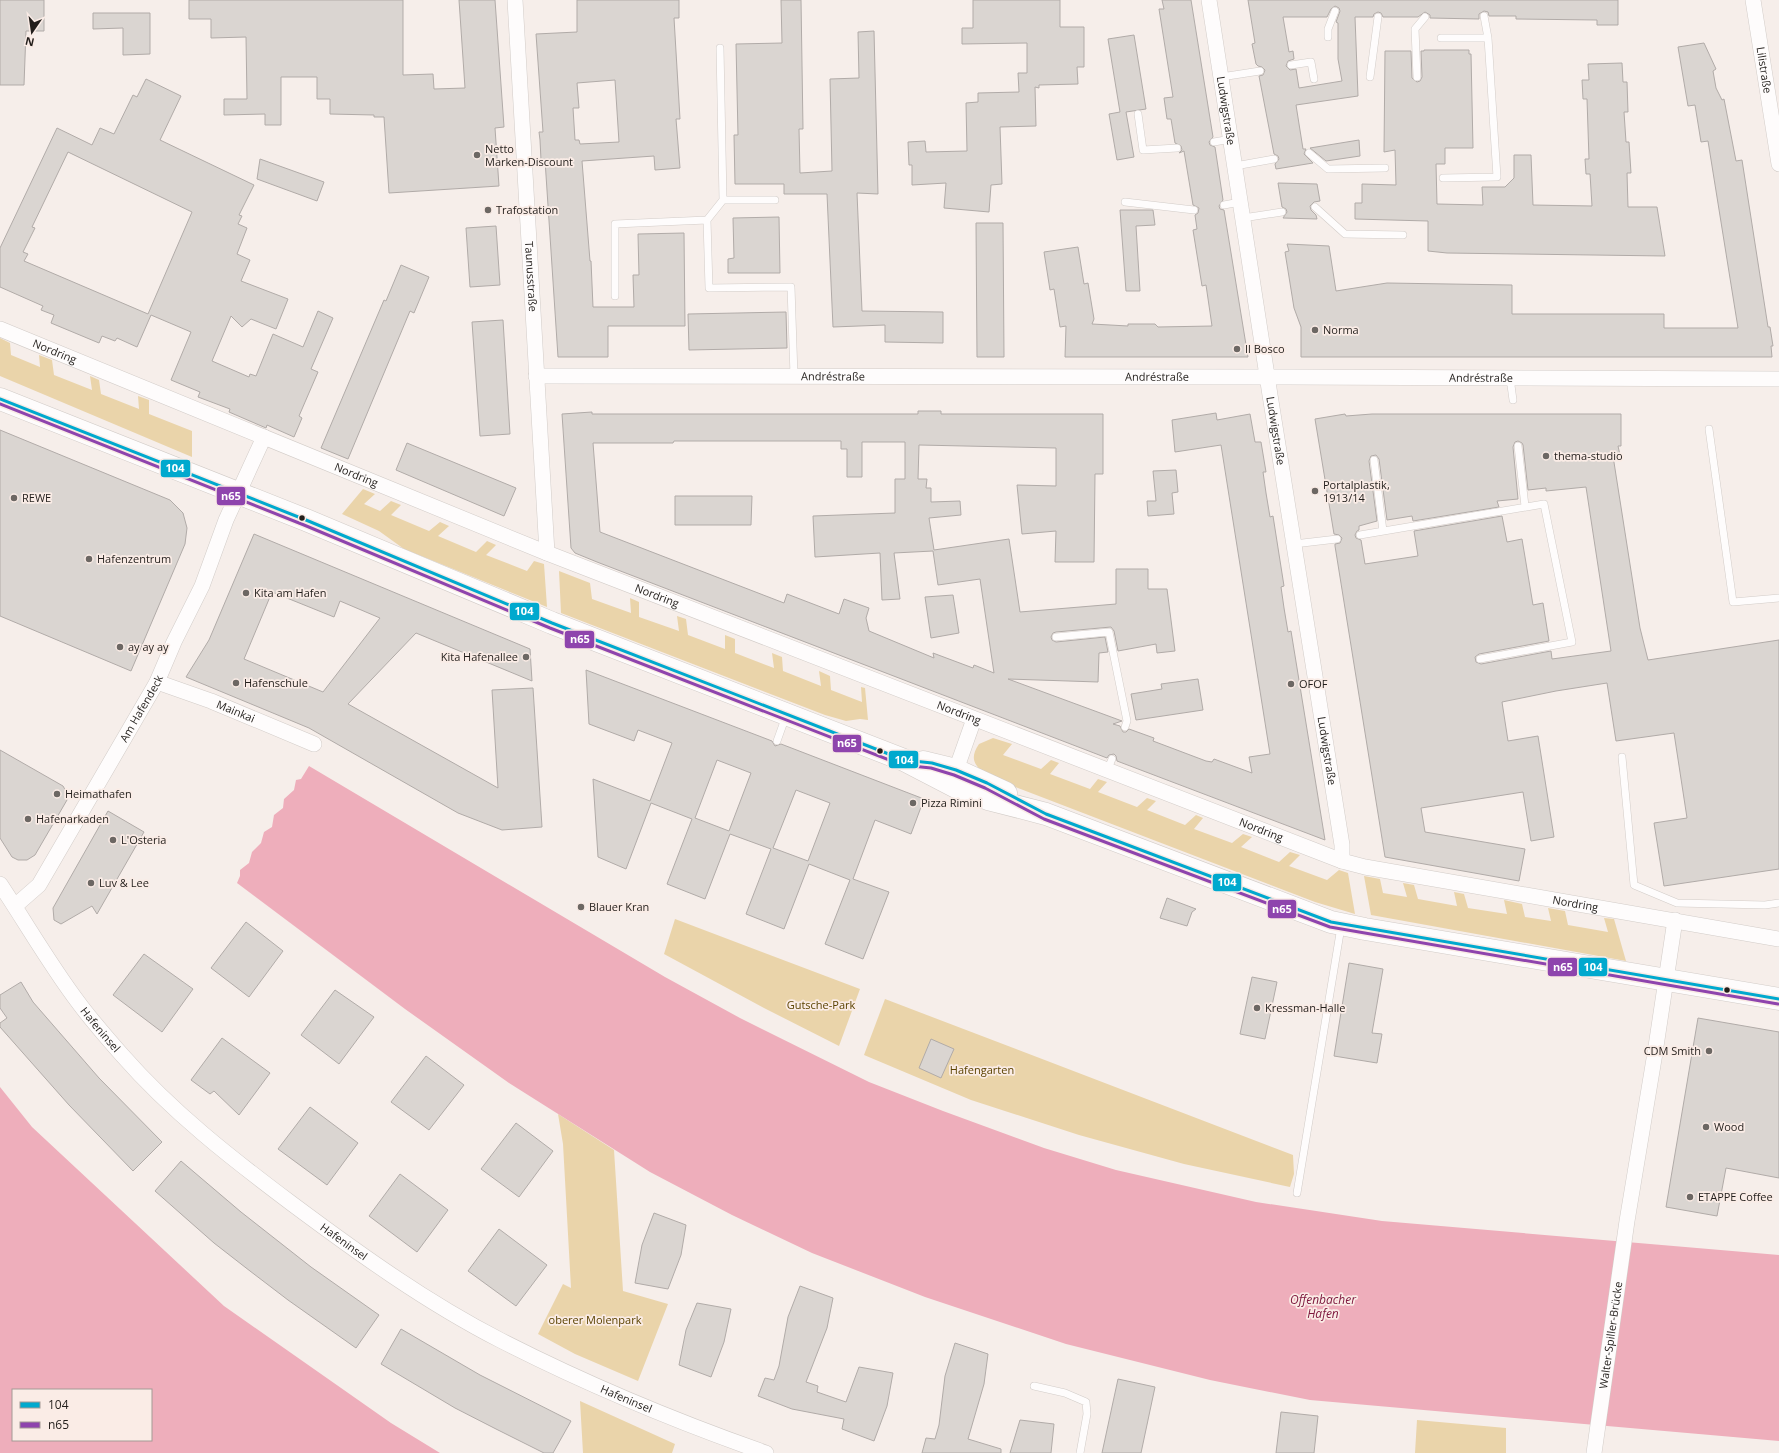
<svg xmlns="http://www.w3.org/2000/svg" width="1779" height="1453" font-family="'Open Sans',sans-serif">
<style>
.green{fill:#ead4aa}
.water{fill:#eeaebb;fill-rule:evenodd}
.building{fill:#dad5d1;stroke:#b1aba8;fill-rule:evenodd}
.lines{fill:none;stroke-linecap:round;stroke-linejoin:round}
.lane-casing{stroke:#d2ccc8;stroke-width:8}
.street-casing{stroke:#d2ccc8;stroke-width:16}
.primary-casing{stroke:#d2ccc8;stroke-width:23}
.lane{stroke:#fefcfc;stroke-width:7}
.street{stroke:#fefcfc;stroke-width:15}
.primary{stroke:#fefcfc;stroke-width:22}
.bus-1-casing{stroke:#faece6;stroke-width:6}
.bus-2-casing{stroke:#faece6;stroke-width:6}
.bus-1{stroke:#00a9ce;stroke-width:3}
.bus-2{stroke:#8e44ad;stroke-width:3}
.poi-dot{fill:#6c6763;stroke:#faece6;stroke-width:1.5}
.bus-dot{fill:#221e1b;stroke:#faece6;stroke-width:1.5}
.labels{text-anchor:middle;stroke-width:3.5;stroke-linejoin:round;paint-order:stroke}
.street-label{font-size:11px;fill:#221e1b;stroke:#faece6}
.poi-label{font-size:11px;fill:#221e1b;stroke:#faece6;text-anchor:start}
.park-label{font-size:11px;fill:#5b4300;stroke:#faece6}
.water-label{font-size:12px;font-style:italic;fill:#7d173d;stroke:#faece6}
.line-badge{stroke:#faece6;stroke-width:1.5}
.badge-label{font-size:11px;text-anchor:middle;font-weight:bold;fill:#fff}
</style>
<rect width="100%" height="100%" fill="#f6eeea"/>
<!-- green -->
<path class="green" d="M0,338L10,343L11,355L40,367L39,355L52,360L54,375L92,390L90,376L99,380L101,394L139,409L138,396L149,400V414L192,431V457L0,376Z
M363,489L375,494L364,504L380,511L391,501L401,505L391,515L429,531L440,522L449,526L438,536L476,552L487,541L496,545L486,555L527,571L534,561L544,564L547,607L404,549L379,531L342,514Z
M559,571L590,583L592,599L631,613L630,598L639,602V617L679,631L677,616L686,619L688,635L725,649V635L735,639V653L774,668L772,653L782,657L783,671L821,686L819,671L830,676L831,690L862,702L861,687L865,688L868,720L860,719L846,721L825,715L561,613Z
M993,738L1012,744L1003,755L1041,769L1051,760L1059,763L1050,774L1090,789L1098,779L1107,782L1098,792L1137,807L1147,798L1156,801L1147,810L1185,825L1196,815L1203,818L1194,829L1232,843L1243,834L1252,837L1241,847L1279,862L1290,852L1300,855L1289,866L1327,880L1339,870L1348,873L1355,914L1315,902L989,777C976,767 968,760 979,744Z
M1364,876L1380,879L1383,893L1407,897L1403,883L1414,885L1418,899L1457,906L1454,892L1464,894L1468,908L1507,914L1504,900L1522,904L1525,917L1551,921L1548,908L1565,911L1568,925L1608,932L1604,918L1614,919L1626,961L1371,915Z
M675,919L860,989L839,1046L764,1008L664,954Z
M885,999L1293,1155L1294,1174L1290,1187L1184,1164L1079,1135L971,1100L864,1055Z
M558,1114L614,1150L623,1291L668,1304L638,1381L575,1354L538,1334L563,1284L571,1288L563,1144Z
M580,1401L675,1444L672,1453H583Z
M1417,1420L1506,1428V1453H1415Z"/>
<!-- water -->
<path class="water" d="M309,766L665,977L740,1018L869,1082L943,1111L1044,1148L1116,1170L1256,1202L1382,1221L1779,1255V1441L1310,1400L1210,1380L1066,1344L925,1297L812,1253L732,1215L650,1172L509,1083L405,1009L237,883L240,876V870L249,863L252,852L261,843L264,832L272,827L274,815L283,808L284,799L294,790L296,780L301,779Z
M0,1087L32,1127L224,1306L391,1423L440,1453H0ZM13,1390H151V1440H13Z"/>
<!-- building -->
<path class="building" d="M0,0H44V31H26L24,85H0Z
M189,0H403V75L433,74L434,89L465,88L459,0H495L504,127L495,128L499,186L389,193L384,117H374V115L330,114V99H317V77H281V125H265V114L224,115V99H247L246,37L211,38V19H189Z
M577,0H679V18H674L680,119H676L680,168L655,170L654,156L582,161L590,261H591L593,307H634L633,275H639L638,234L684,233L685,326H608V357H558L545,160H541L540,140L539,132H543L536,34L577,32ZM615,80L619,142L580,144L579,140H575L573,108H579L577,83Z
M781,0H801L803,129H799L800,173L832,171L830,79L859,78L858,32L874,31L878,194L857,193L862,311L943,312V343L885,342V325L833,327L827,194H784V184H735L734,135H738L736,44L782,43Z
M973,0H1060V27H1084V67H1077L1078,84L1039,85V88L1035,87L1036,126L1000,127L1002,184L991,185L989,212L944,208L946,183L912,185V165H909L908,142L925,141L926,152L967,151L966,103L978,102V93L1019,92L1018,73H1027V43L962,44V28H973Z
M1162,0H1191L1213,137L1209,142L1210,145L1215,147L1223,200L1219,206L1220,209L1224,210L1248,357H1065L1066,326L1060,327L1054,289L1050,290L1044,252L1078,247L1084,284L1088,283L1094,319L1092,324L1128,326V324H1155L1158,327L1212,326L1206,285L1202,286L1193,230L1197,229L1195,215L1198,213L1199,208L1193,205L1184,151L1179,153L1182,150L1181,146L1175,143L1171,119H1167L1164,98L1173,97L1159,9H1164Z
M1248,0H1618V25H1597V20L1516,19V16H1489L1488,12L1484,11L1479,14V19L1430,18V15L1425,12L1418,17H1383L1381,13L1378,12L1374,14L1373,17H1355L1358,96L1296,105L1303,149H1306L1304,154L1313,163L1276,169L1275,164L1279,159L1278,156L1274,154L1259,76L1263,75L1265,70L1262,67L1258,66L1256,64L1252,44L1255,43ZM1335,6L1339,8L1340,11L1336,22L1338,23V59L1342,81L1299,88L1296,69L1290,70L1286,66L1288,61L1294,59L1293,51L1289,52L1283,17H1327L1331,9Z
M93,13H150V54L123,55V28L93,29Z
M1134,35L1146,109L1126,112L1134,157L1117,160L1109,114L1120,112L1108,39Z
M1704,43L1716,69L1713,71L1716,88L1722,100L1724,99L1736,161L1742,160L1768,327H1770L1773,346H1771L1772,357H1301V327L1294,308L1285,252L1289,251L1287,244L1329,246L1336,291L1387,283L1512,285V314H1664V328H1738L1708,141L1701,142L1695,105L1688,106L1678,47Z
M1424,50H1469V54H1471L1473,148H1445V164H1436L1437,204L1483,205L1482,187H1505L1514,178V155H1531L1533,205L1592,206L1590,174H1586L1585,159H1589L1587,99H1583L1582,80H1589L1588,64L1622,63L1623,82H1627L1628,112H1624L1626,142H1629L1631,173H1627L1628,207H1657L1665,256L1447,253L1428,251V221L1355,219V203H1362V184L1396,185L1395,150L1384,152L1385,51H1411L1412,78L1417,82L1420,81L1422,77L1421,51H1424Z
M146,79L181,96L160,140L254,185L239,215L242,216L238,224L247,228L237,254L250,260L241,281L288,299L276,329L251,319L242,327L231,316L212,361L249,377L250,374L256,376L273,334L303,347L318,311L333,318L311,369L318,372L299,416L302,418L294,437L267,425L266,428L229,412L230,409L198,397L200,392L171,380L191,332L151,315L137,347L117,338L115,341L102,336L99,343L51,323L54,315L41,310L43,306L0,287V248L57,128L92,145L100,128L114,134L133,95L137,97ZM68,152L192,212L148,314L24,261L28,254L23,252L35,228L32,227Z
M1359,140L1360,156L1326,161L1310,148Z
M260,159L324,182L317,201L257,179Z
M1278,183L1317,184L1320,201L1314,202L1310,206L1311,210L1316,215L1317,219L1283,218L1287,212L1286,209L1282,207Z
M1120,210H1153L1155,225L1136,226L1140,291H1126Z
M779,217L780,273H728V259L734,258L733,218Z
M976,223H1003L1004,357H977Z
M496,226L500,285L470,287L466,228Z
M401,265L429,277L414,313L410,311L348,459L321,448L384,300L386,301Z
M786,312L787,348L689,350L688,314Z
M503,320L510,434L480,436L472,322Z
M918,411H941V414H1103V474H1095L1094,562H1055L1056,531L1022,534L1017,485L1056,486V448L919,445L918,479H927L926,488H931V502L960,501L961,515L929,518L934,550L1009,539L1020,612L1116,604V569H1148V589H1167L1175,651L1157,653L1156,644L1118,651L1114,631L1111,627L1056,632L1053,633L1051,637L1052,640L1056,642L1105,637L1108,652L1099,653L1098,682L1008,679L1122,721L1113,724L1120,726L1123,732H1126L1129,729L1154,738L1153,741L1206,761L1212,762L1214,759L1252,773L1249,757L1270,754L1221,445L1175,452L1172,420L1216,413L1217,420L1250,414L1255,442H1261L1266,472H1263L1266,493L1270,517L1273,516L1284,586L1281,587L1284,608L1288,632L1291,631L1325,840L1117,761L1116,756L1114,754L1109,755L1107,758L597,562L575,553L571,548L562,414L592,412V414H918ZM674,441H841V449H847V477H862V442H905V479H895V513L813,516L815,557L880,553L882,600L900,599L894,553L933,551L938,585L980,579L994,673L974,665L973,668L933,653L934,658L869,631L866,618L869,608L844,599L839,614L787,594L784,603L600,532L593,443H673Z
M1345,414L1346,416L1372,414H1621V446H1618L1620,455L1613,456L1640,628L1648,660L1779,640V869L1664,886L1654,823L1687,818L1674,733L1616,741L1607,683L1556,691L1502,702L1508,741L1538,736L1554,837L1531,841L1523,792L1421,808L1425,832L1525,849L1519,881L1385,857L1335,546V544L1340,543L1342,538L1339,535L1334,534L1315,419ZM1518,441L1522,443L1523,445L1528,490L1546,488V491L1586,487L1611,651L1552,659L1551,651L1481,664L1476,662L1475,657L1479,654L1549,641L1543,603L1533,605L1522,539L1507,542L1502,516L1414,531L1418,556L1365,564L1361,540L1356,538L1355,535L1357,531L1359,530V526L1377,521L1369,461L1371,456L1376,455L1379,459L1387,520L1412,516L1413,521L1499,507L1497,501L1518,499L1513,447L1515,442Z
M0,430L170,500L183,513L187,528L185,544L131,671L0,616Z
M407,443L516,488L504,516L396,470Z
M1176,470L1178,492L1172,493L1174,514L1148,516L1147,501H1156L1153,471Z
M675,496H752L751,525H675Z
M254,534L530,649L532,681L416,633L348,704L498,788L492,690L533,688L542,827L502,830L458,813L309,728L186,677L209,640ZM272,592L334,617L340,601L380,618L323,692L244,659Z
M953,595L959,633L931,638L925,597Z
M586,670L772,741L775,746L781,744L924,799L911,834L875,820L853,879L889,892L863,959L825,944L850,880L809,864L784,929L746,914L771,849L730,834L705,899L667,884L692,819L651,803L626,869L598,857L593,779L650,801L672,743L638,730L634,741L589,724ZM717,760L751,773L729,831L695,818ZM796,790L830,803L808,861L773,848Z
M1198,679L1203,710L1136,720L1131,694L1162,689L1161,684Z
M0,750L63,786L67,793V800L35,855L27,860H18L12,857L0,838Z
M108,811L144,832L97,914L92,906L61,924L54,920L53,908Z
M1167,898L1196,909L1192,912L1187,926L1160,918Z
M246,922L283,951L249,997L211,968Z
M144,954L193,989L162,1032L113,995Z
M1349,963L1383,969L1372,1033L1382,1034L1377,1063L1334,1056Z
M1252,977L1277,982L1265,1039L1240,1034Z
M21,982L33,1002L99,1078L162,1142L133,1171L69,1105L0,1027V1023L7,1018L0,1008V995Z
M335,990L374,1017L339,1064L301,1035Z
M1698,1018L1779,1032V1178L1726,1168L1717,1216L1666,1207Z
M222,1038L270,1073L239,1115L214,1091L210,1094L191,1080Z
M931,1039L954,1049L941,1078L919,1068Z
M426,1056L464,1085L429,1130L391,1102Z
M310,1107L358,1143L327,1185L278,1149Z
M516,1123L553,1151L519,1197L481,1169Z
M181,1161L241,1212L311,1267L379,1315L356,1348L288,1300L250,1271L214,1243L155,1191Z
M400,1174L448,1210L417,1252L369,1216Z
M654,1213L686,1225L681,1255L668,1289L635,1283L642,1245Z
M499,1229L547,1265L516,1306L468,1271Z
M800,1286L833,1298L827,1328L806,1382L818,1386L817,1392L846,1402L859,1367L893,1373L887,1406L874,1441L842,1429L844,1419L792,1409L758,1396L765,1378L774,1380L779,1366L788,1317Z
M697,1303L731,1309L724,1342L711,1377L679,1365L686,1330Z
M401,1329L480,1375L571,1421L553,1453H544L496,1429L455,1408L381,1364Z
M955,1343L988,1354L984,1384L968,1439L1001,1449V1453H922L926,1438L935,1439L939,1425L945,1376Z
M1118,1379L1155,1387L1141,1453H1102Z
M1281,1412L1318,1416L1314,1453H1276Z
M1020,1420L1054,1424L1051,1453H1010Z"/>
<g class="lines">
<defs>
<path id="lane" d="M1328,37V29L1335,11
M1441,38H1488
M1291,65L1311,62L1314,79
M1221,77L1260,71
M1370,77L1378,17
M1417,77L1415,29L1425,17
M1138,114L1143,150L1177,148
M1214,142L1231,139
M1309,153L1328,169L1385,168
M1235,166L1274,159
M1443,178L1497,177L1488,38L1484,16
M723,200H775
M1125,202L1194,210
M1224,205L1240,202
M1315,207L1345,234L1403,235
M1243,218L1282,212
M707,220L723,200L720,48
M615,296V224L707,220L709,288L791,287L794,376
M1510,378L1513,400
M1709,429L1733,602L1779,598
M1518,446L1525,506
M1374,460L1383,531
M1360,535L1544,504L1572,642L1480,659
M1294,544L1337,539
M1056,637L1109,632L1127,721L1125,727
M777,741L786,716
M1622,757L1634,885L1677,903L1765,905L1779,903
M1107,771L1112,759
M1297,1193L1341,927
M1034,1386L1065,1393L1086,1402L1087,1414L1080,1453"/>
<g id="street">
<path id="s1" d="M515,0L547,553"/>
<path id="s2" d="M1209,0L1270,395L1342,845V861"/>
<path id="s3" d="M1753,0L1779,164"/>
<path id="s4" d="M0,329L547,553L1342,861L1365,867L1779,939"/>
<path id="s5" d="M536,376L1288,377L1779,379"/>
<path id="s6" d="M157,682L211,701L314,744"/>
<path d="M956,770L974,719"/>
<path id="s7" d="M0,884C26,923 50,965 78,1002C92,1021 107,1038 122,1055C172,1112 231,1158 291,1203C358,1253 426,1302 500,1340C586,1384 675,1421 766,1453"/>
<path id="s8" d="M15,906L39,885L157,682L174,642L202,586L226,520L264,437"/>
<path id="s9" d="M1594,1453L1627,1221L1655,1053L1675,920"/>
</g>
<path id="primary" d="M0,399L306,520L552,623L904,760L958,788L988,799L1046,814L1331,922L1365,929L1779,999
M923,762L956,770L1006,793"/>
</defs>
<!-- lane casing -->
<use href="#lane" class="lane-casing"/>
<!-- street casing -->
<use href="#street" class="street-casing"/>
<!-- primary casing -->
<use href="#primary" class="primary-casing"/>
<!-- lane -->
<use href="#lane" class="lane"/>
<!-- street -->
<use href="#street" class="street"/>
<!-- primary -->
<use href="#primary" class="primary"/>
<defs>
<path id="bus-1" d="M0,399L306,520L552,623L904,760L932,763L956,770L987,783L1046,814L1331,922L1779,999"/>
<path id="bus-2" d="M0,404L304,525L550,628L902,765L931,768L954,775L985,788L1044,819L1330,927L1778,1004"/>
</defs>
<!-- bus-1 casing -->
<use href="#bus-1" class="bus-1-casing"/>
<!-- bus-2 casing -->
<use href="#bus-2" class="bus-2-casing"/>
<!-- bus-1 -->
<use href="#bus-1" class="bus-1"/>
<!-- bus-2 -->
<use href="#bus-2" class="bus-2"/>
</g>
<!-- markers -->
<g class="poi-dot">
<circle cx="477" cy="155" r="4"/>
<circle cx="488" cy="210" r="4"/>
<circle cx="1315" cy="330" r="4"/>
<circle cx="1237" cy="349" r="4"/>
<circle cx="1546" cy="456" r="4"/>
<circle cx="1315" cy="491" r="4"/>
<circle cx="14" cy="498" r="4"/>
<circle cx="89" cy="559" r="4"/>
<circle cx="246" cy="593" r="4"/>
<circle cx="120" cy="647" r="4"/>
<circle cx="526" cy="657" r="4"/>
<circle cx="236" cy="683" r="4"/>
<circle cx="1291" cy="684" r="4"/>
<circle cx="57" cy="794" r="4"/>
<circle cx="913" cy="803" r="4"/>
<circle cx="28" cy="819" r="4"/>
<circle cx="113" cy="840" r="4"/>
<circle cx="91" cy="883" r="4"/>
<circle cx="581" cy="907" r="4"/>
<circle cx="1257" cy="1008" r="4"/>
<circle cx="1709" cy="1051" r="4"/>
<circle cx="1706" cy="1127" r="4"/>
<circle cx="1690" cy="1197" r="4"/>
</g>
<g class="bus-dot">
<circle cx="302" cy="518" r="3.5"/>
<circle cx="880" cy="751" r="3.5"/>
<circle cx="1727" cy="990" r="3.5"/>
</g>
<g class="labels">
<!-- street labels -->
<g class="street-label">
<text dy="4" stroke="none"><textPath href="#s3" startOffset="71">Lilistraße</textPath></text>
<text dy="4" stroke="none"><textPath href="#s2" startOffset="112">Ludwigstraße</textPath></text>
<text dy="4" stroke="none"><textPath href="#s1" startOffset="277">Taunusstraße</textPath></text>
<text dy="4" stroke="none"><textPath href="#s4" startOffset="59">Nordring</textPath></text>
<text dy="4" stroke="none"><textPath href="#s5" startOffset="297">Andréstraße</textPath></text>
<text dy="4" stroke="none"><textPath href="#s5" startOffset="621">Andréstraße</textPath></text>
<text dy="4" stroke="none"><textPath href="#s5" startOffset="945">Andréstraße</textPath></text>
<text dy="4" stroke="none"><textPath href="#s2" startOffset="436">Ludwigstraße</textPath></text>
<text dy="4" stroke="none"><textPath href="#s4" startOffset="385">Nordring</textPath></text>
<text dy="4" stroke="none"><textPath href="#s4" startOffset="709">Nordring</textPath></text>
<text dy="4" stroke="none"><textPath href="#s8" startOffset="236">Am Hafendeck</textPath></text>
<text dy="4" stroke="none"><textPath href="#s6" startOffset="84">Mainkai</textPath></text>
<text dy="4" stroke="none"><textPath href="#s4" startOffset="1033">Nordring</textPath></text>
<text dy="4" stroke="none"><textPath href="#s2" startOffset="760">Ludwigstraße</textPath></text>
<text dy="4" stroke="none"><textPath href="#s4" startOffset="1357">Nordring</textPath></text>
<text dy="4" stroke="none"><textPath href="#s4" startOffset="1681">Nordring</textPath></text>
<text dy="4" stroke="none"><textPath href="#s7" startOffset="177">Hafeninsel</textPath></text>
<text dy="4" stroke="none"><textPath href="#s7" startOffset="501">Hafeninsel</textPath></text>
<text dy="4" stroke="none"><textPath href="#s9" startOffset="119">Walter-Spiller-Brücke</textPath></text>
<text dy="4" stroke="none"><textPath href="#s7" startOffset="825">Hafeninsel</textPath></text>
</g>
<!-- poi labels -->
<g class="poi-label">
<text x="485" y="153">Netto<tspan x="485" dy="13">Marken-Discount</tspan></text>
<text x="496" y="214">Trafostation</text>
<text x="1323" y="334">Norma</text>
<text x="1245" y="353">Il Bosco</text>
<text x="1554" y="460">thema-studio</text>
<text x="1323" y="489">Portalplastik,<tspan x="1323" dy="13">1913/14</tspan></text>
<text x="22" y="502">REWE</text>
<text x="97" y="563">Hafenzentrum</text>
<text x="254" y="597">Kita am Hafen</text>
<text x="128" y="651">ay ay ay</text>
<text x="518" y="661" text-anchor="end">Kita Hafenallee</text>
<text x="244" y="687">Hafenschule</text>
<text x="1299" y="688">OFOF</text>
<text x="65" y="798">Heimathafen</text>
<text x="921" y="807">Pizza Rimini</text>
<text x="36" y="823">Hafenarkaden</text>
<text x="121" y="844">L'Osteria</text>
<text x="99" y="887">Luv &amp; Lee</text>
<text x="589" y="911">Blauer Kran</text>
<text x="1265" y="1012">Kressman-Halle</text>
<text x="1701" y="1055" text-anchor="end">CDM Smith</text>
<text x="1714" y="1131">Wood</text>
<text x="1698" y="1201">ETAPPE Coffee</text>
</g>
<!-- park labels -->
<g class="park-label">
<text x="821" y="1009">Gutsche-Park</text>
<text x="982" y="1074">Hafengarten</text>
<text x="595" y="1324">oberer Molenpark</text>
</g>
<!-- water labels -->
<g class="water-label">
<text x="1323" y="1304">Offenbacher<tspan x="1323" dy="14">Hafen</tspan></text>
</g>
</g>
<g class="line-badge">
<rect x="160" y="459" width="31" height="19" rx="4" fill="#00a9ce"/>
<rect x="216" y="486" width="30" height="20" rx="4" fill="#8e44ad"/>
<rect x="509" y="602" width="31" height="19" rx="4" fill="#00a9ce"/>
<rect x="564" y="630" width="31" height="19" rx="4" fill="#8e44ad"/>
<rect x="832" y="734" width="30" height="19" rx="4" fill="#8e44ad"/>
<rect x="888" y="750" width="31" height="19" rx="4" fill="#00a9ce"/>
<rect x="1212" y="873" width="30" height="19" rx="4" fill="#00a9ce"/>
<rect x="1267" y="899" width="30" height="20" rx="4" fill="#8e44ad"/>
<rect x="1547" y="957" width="31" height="20" rx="4" fill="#8e44ad"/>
<rect x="1578" y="957" width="30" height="20" rx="4" fill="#00a9ce"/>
</g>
<g class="badge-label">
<text x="175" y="472">104</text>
<text x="231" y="500">n65</text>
<text x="524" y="615">104</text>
<text x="580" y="643">n65</text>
<text x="847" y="747">n65</text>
<text x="904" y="764">104</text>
<text x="1227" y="886">104</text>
<text x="1282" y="913">n65</text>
<text x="1563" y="971">n65</text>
<text x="1593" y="971">104</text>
</g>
<!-- legend -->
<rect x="12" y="1389" width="140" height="52" fill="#faece6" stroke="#a49a95"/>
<rect x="20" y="1402" width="20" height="6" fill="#00a9ce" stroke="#a49a95"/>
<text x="48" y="1409" font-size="12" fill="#221e1b">104</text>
<rect x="20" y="1422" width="20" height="6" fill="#8e44ad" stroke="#a49a95"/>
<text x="48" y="1429" font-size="12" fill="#221e1b">n65</text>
<!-- north arrow -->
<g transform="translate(32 32) rotate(193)" stroke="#faece6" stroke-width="3" paint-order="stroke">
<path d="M0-3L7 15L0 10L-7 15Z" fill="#221e1b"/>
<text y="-6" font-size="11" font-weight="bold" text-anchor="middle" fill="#221e1b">N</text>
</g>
</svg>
